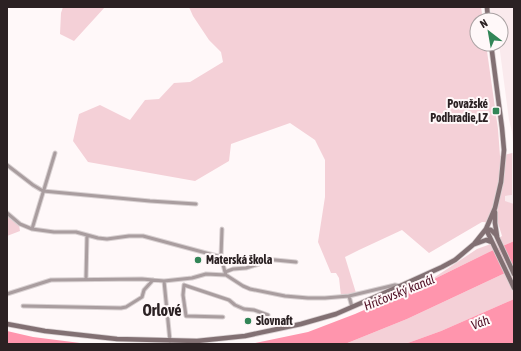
<svg xmlns="http://www.w3.org/2000/svg" width="521" height="351" font-family="'Asap Condensed',sans-serif">
<style>
.built{fill:#faeaed}
.green{fill:#f4d0d7}
.water{fill:#ff95ad}
.lines{fill:none;stroke-linecap:round;stroke-linejoin:round}
.street-casing{stroke:#d9d1d2;stroke-width:5}
.secondary-casing{stroke:#d9d1d2;stroke-width:6}
.street{stroke:#a99d9f;stroke-width:3}
.secondary{stroke:#827073;stroke-width:4.5}
.poi-dot{fill:#328557;stroke:#fff8f9;stroke-width:1.5}
.labels{text-anchor:middle;stroke-width:4;stroke-linejoin:round;paint-order:stroke}
.poi-label{font-size:12px;font-weight:bold;fill:#2b2123;stroke:#fff8f9;text-anchor:start}
.water-label{font-size:13px;font-style:italic;fill:#521227;stroke:#fff8f9}
.district-label{font-size:16px;font-weight:bold;fill:#2b2123;stroke:#fff8f9}
</style>
<rect width="100%" height="100%" fill="#fff8f9"/>
<!-- built -->
<path class="built" d="M490,7H514V204L505,202V196L512,195V153H514L512,132L509,120L499,44H501V20H493Z"/>
<!-- green -->
<path class="green" d="M63,7H105L74,41L60,34L61,13Z
M189,7H481L483,20H477V44H486L498,129L500,156L512,153V195L505,196V201L514,204V241L489,252L426,283L477,249L488,245L502,236L498,223L482,222L429,253L402,230L359,250L345,257L356,293L341,296L339,278L336,273H331L318,242L325,197V160L315,140L290,123L231,144L229,161L195,181L88,162L73,141L79,114L100,105L130,120L145,100L159,99L174,83L190,82L223,62L221,52L209,40L193,16Z
M7,215L19,225L20,231L7,236Z
M514,269V299L441,331L405,344H345L407,319Z"/>
<!-- water -->
<path class="water" d="M514,241V269L407,319L345,344H251L308,332L355,314L426,283L489,252Z
M514,299V344H405L441,331Z
M7,331L33,337L88,344H7Z"/>
<g class="lines">
<defs>
<path id="street" d="M7,165L33,185L43,191L150,201L196,204
M7,213L20,224L32,229L54,232H76L98,238L107,239L129,236H143L221,257L225,272L226,275L243,286L250,289L285,296L308,298H325L349,296L395,285L400,286
M32,229L55,153
M221,257L222,229
M225,272L233,269L246,268L259,264L262,260L265,259L296,262
M86,279L87,235
M164,281L170,341
M184,285L229,300L235,305L244,309L254,310L268,315
M184,285L183,295L186,316L223,317
M7,294L51,280L142,279L164,281L192,278L206,274L226,275
M349,296L352,307
M23,306L121,308L126,307L142,297L144,290L153,280"/>
<path id="secondary" d="M487,7L488,20
M495,212V223L497,236
M486,229L514,288
M486,229L491,230L496,235L514,274
M475,244L486,240L492,242
M7,324L45,331L117,339L197,341L245,336L301,324L336,314L400,286L442,267L455,260L474,244L486,229L495,208L501,182L504,150L502,128L491,44"/>
</defs>
<!-- street casing -->
<use href="#street" class="street-casing"/>
<!-- secondary casing -->
<use href="#secondary" class="secondary-casing"/>
<!-- street -->
<use href="#street" class="street"/>
<!-- secondary -->
<use href="#secondary" class="secondary"/>
</g>
<!-- markers -->
<g class="poi-dot">
<rect x="492" y="107" width="8" height="8" rx="2"/>
<circle cx="198" cy="260" r="4"/>
<circle cx="248" cy="321" r="4"/>
</g>
<g class="labels">
<!-- poi labels -->
<g class="poi-label">
<text x="488" y="108" text-anchor="end">Považské<tspan x="488" dy="14">Podhradie,LZ</tspan></text>
<text x="206" y="264">Materská škola</text>
<text x="256" y="325">Slovnaft</text>
</g>
<!-- water labels -->
<g class="water-label">
<text transform="translate(399 292) rotate(-22)" y="5">Hričovský kanál</text>
<text transform="translate(480 322) rotate(-21)" y="5">Váh</text>
</g>
<!-- district labels -->
<g class="district-label">
<text x="162" y="316">Orlové</text>
</g>
</g>
<!-- border -->
<rect width="521" height="351" fill="none" stroke="#2b2123" stroke-width="16"/>
<!-- north arrow -->
<g transform="translate(489 32) rotate(329)"><circle r="19" fill="#fff8f9" stroke="#aaa2a3"/>
<path d="M0-3L7 15L0 10L-7 15Z" fill="#328557"/>
<text y="-6" font-size="11" font-weight="bold" text-anchor="middle" fill="#2b2123">N</text>
</g>
</svg>
